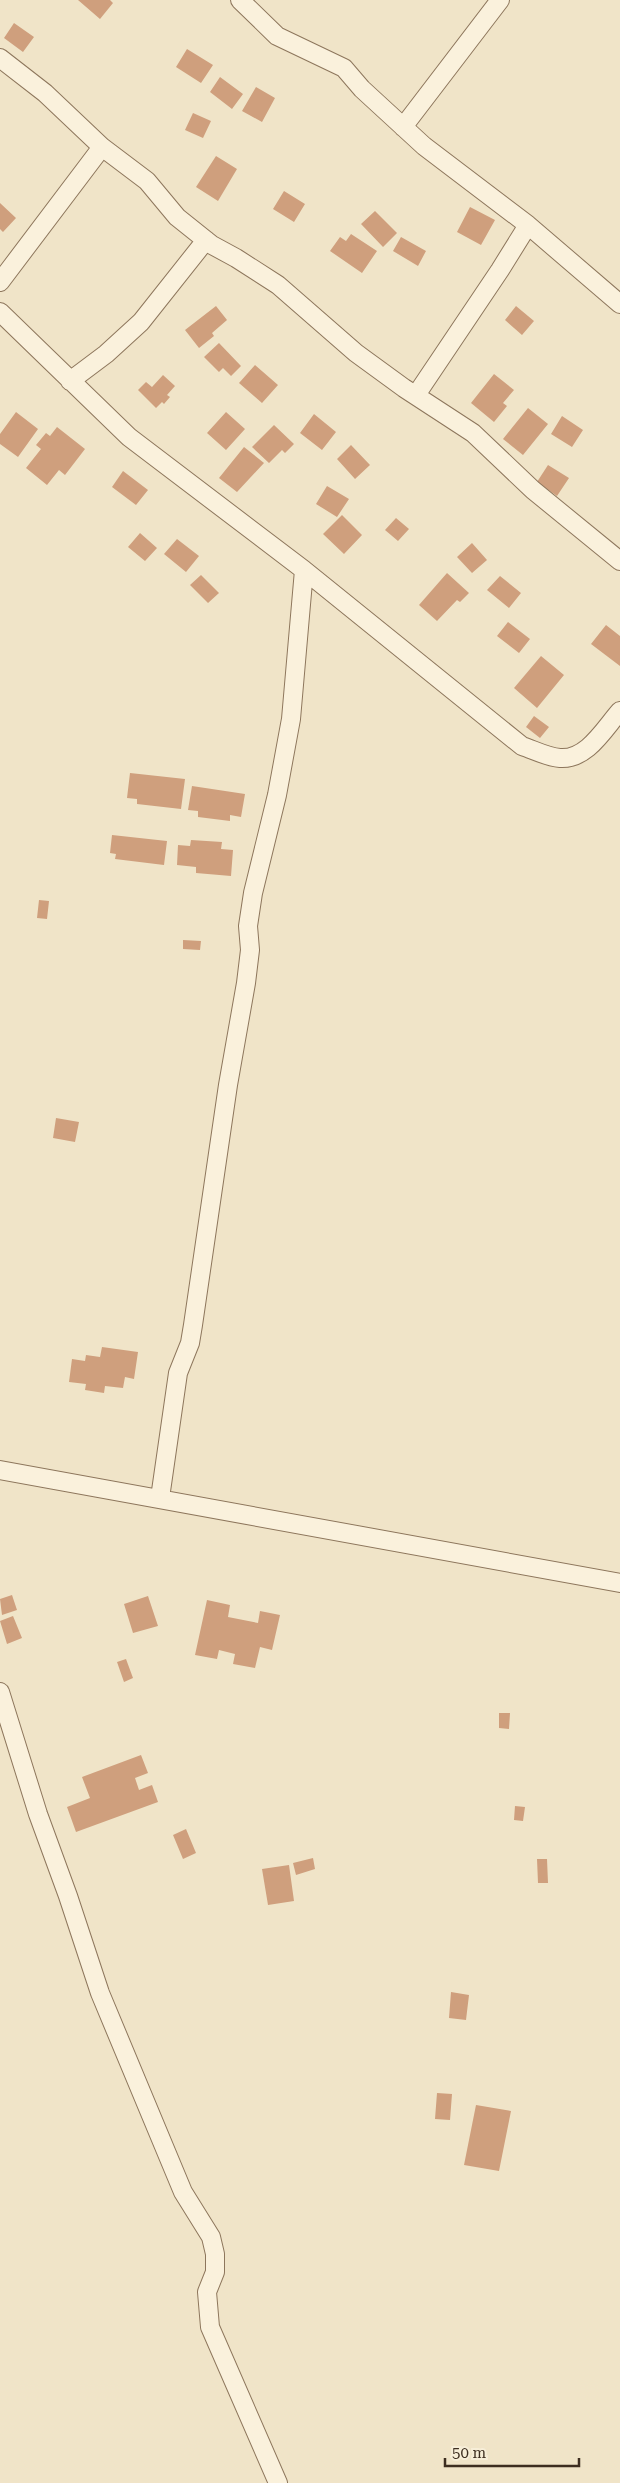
<svg xmlns="http://www.w3.org/2000/svg" width="620" height="2483" font-family="'Roboto Serif',serif">
<style>
.building{fill:#cf9f7d}
.lines{fill:none;stroke-linecap:round;stroke-linejoin:round}
.minor-casing{stroke:#8d765c;stroke-width:20}
.minor{stroke:#faf1dc;stroke-width:18}
</style>
<rect width="100%" height="100%" fill="#f0e4c8"/>
<!-- building -->
<path class="building" d="M78,0H110L113,3L100,19Z
M14,23L34,37L23,52L4,38Z
M187,49L213,65L201,83L176,67Z
M220,77L243,94L232,109L210,92Z
M256,87L275,98L262,122L242,111Z
M193,113L211,121L203,138L185,130Z
M216,156L237,169L218,201L196,187Z
M284,191L305,204L294,222L273,209Z
M0,203L16,218L3,232L0,229Z
M470,207L495,220L481,245L457,232Z
M375,211L397,233L383,247L361,224Z
M351,234L377,251L362,273L330,251L340,237L346,241Z
M401,237L426,251L418,266L393,251Z
M216,306L227,320L212,333L214,336L199,348L185,330Z
M516,306L534,321L522,335L505,320Z
M219,343L241,366L231,376L223,368L219,372L204,357Z
M255,365L278,385L262,403L239,383Z
M494,374L514,390L503,403L507,406L494,422L471,403Z
M163,375L175,386L167,395L170,397L164,404L162,402L156,408L138,390L146,382L152,387Z
M528,408L548,424L523,455L503,439Z
M16,412L38,429L18,457L0,444V434Z
M226,412L245,429L226,450L207,433Z
M314,414L336,432L322,450L300,433Z
M562,416L583,430L572,447L551,434Z
M274,425L294,444L285,453L282,450L269,463L252,447Z
M57,427L85,449L65,475L59,470L47,485L26,468L41,449L36,445L46,433L50,436Z
M351,445L370,465L355,479L337,459Z
M244,447L264,463L237,492L219,478Z
M548,465L569,478L557,496L537,482Z
M123,471L148,490L136,505L112,487Z
M327,486L349,499L337,517L316,504Z
M342,515L362,535L344,554L323,534Z
M396,518L409,529L398,541L385,530Z
M140,533L157,548L145,561L128,547Z
M177,539L199,556L186,572L164,554Z
M472,543L487,560L472,573L457,557Z
M447,573L469,593L460,602L457,600L437,621L419,605Z
M201,575L219,593L208,603L190,585Z
M500,576L521,593L509,608L487,590Z
M508,622L530,639L519,653L497,636Z
M606,625L620,636V666L591,644Z
M541,656L564,675L537,708L514,688Z
M534,716L549,727L540,738L526,727Z
M130,773L185,779L181,809L137,804V799L127,798Z
M192,786L245,794L241,817L230,815V821L198,817V811L188,810Z
M112,835L167,841L164,865L115,859L116,854L110,853Z
M191,840L222,842L221,849L233,850L231,876L196,873V867L177,865L178,845L190,846Z
M39,900L49,901L47,919L37,918Z
M183,940L201,941L200,950L183,949Z
M56,1118L79,1122L75,1142L53,1138Z
M102,1347L138,1352L134,1379L125,1377L123,1388L105,1386L104,1393L85,1390L86,1384L69,1382L72,1359L85,1361L86,1355L100,1357Z
M12,1595L17,1610L2,1615L0,1599Z
M148,1596L158,1626L133,1633L124,1604Z
M207,1600L230,1605L228,1617L258,1623L260,1611L280,1615L272,1650L260,1647L255,1668L233,1664L235,1654L219,1650L217,1659L195,1655Z
M13,1616L22,1638L7,1644L0,1621Z
M126,1659L133,1678L124,1682L117,1662Z
M499,1713H510L509,1729L499,1728Z
M141,1755L148,1773L135,1778L139,1790L152,1785L158,1802L76,1832L67,1807L90,1798L82,1777Z
M515,1806L525,1807L523,1821L514,1820Z
M186,1829L196,1853L183,1859L173,1835Z
M313,1858L315,1869L296,1875L293,1863Z
M537,1859H547L548,1883H538Z
M289,1865L294,1901L268,1905L262,1869Z
M451,1992L469,1995L466,2020L449,2018Z
M437,2093L452,2094L450,2120L435,2119Z
M476,2105L511,2111L499,2171L464,2165Z"/>
<g class="lines">
<defs>
<path id="minor" d="M240,0L277,36L344,68L362,89L424,146L528,225L620,304
M0,58L45,93L102,147L147,181L177,217L212,245L236,258L278,285L356,353L404,388L473,433L533,490L620,561
M403,127L500,0
M0,282L102,147
M0,312L129,437L304,570L522,746C534,750 547,757 560,758C587,760 604,729 620,711
M70,381L106,354L141,322L206,240
M416,395L500,270L528,225
M0,1470L620,1583
M160,1498L178,1373L190,1343L193,1325L228,1085L246,983L250,950L248,926L253,893L277,795L291,719L304,570
M0,1692L38,1814L68,1896L100,1993L183,2192L211,2237L215,2254V2272L207,2292L210,2327L278,2483"/>
</defs>
<!-- minor casing -->
<use href="#minor" class="minor-casing"/>
<!-- minor -->
<use href="#minor" class="minor"/>
</g>
<!-- scale -->
<path d="M445 2458v8h134v-8" fill="none" stroke="#3d2e20" stroke-width="2.5"/>
<text x="452" y="2458" font-size="15" fill="#3d2e20" stroke="#f7eed8" stroke-width="4" paint-order="stroke">50 m</text>
</svg>
